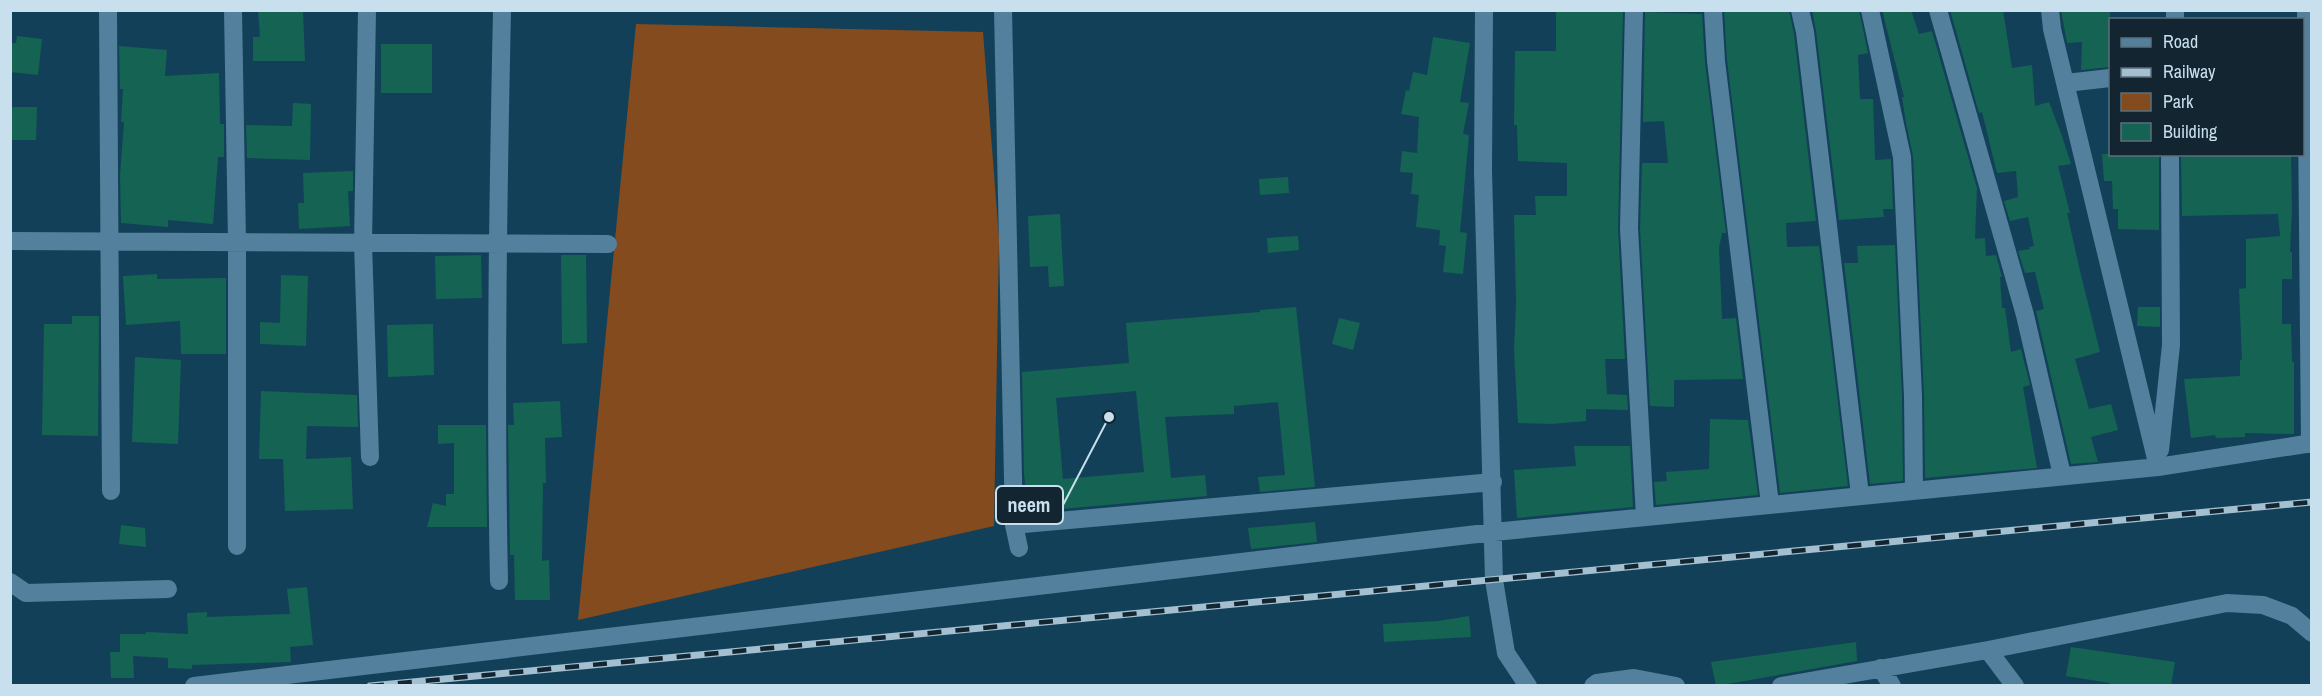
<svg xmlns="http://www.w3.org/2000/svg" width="2322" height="696" font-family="'Archivo Narrow',sans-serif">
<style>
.green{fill:#844b1f}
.building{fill:#156353;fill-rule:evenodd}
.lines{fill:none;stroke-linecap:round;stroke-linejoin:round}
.minor{stroke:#53809c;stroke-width:18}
.rail-casing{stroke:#a3bfd0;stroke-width:7}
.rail{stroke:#122530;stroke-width:4.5;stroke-dasharray:14;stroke-linecap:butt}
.leader{fill:none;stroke:#c8dfee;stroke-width:2}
.callout-dot{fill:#c8dfee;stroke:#122530;stroke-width:2}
.callout{fill:#122530;stroke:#c8dfee;stroke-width:2}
.callout-label{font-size:20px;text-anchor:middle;font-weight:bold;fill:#c8dfee}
</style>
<rect width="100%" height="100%" fill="#124059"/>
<!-- green -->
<path class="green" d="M636,24L983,32L999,239L994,526L578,620Z"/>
<!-- building -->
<path class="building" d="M258,10H303L305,61H253V37H260Z
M1556,10L1623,11L1618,228L1625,359H1605L1607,394L1627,395L1628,410L1586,409V421L1551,424L1518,423L1514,351L1516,304L1514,215H1536L1535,196H1567V163L1518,161L1517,125H1514L1515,51H1556Z
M1724,10H1789L1794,34L1816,221L1786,223L1787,247L1819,246L1848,486L1780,493L1727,60Z
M1812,10H1859L1868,53L1858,55L1860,99H1873L1875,160L1891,159L1893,209H1883L1884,217L1839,220L1816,31Z
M1882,10H1911L1919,34L1932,31L1977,188L1975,239L1985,238L1986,256L1996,255L2002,277H2000L2002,308H2005L2011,352L2021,349L2030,385L2023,387L2037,468L1925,478L1924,395L1913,156L1906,123L1902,97H1904Z
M1950,10H2003L2012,68L2032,65L2035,106L2049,102L2062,136L2071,164L2058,166L2070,213H2067L2080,271L2100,352L2075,359L2089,409L2111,404L2118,430L2091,437L2098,462L2071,464L2036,311L2044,309L2035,272L2025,273L2018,251L2030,249L2029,247L2034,246L2028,217L2010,221L2004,201L2018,197L2016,171L1997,173L1982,112L1979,113Z
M2061,10H2110V67L2081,70L2082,42L2067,43Z
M1645,12L1702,14L1705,62L1726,233H1722L1719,248L1722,319L1736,318L1743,379L1674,380V407L1650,406L1640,228L1642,163H1668L1664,121L1643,122Z
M17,36L42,39L38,75L10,72V43H16Z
M1433,37L1470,43L1460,102L1469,103L1463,134L1469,135L1460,232L1467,233L1463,274L1443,272L1446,246L1439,245L1440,230L1416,227L1419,195L1411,194L1413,173L1400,172L1402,151L1417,153L1419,117L1401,114L1406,90L1409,91L1413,72L1427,75Z
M381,44H432V93H381Z
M119,46L167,50L165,76L219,73L220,124H224V157H218L213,224L168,220V227L121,223L120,176L124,122H121L123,89H120Z
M293,103L311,104L310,160L247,158L246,125L292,126Z
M10,107H37L36,140H10Z
M2102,154H2159V230L2118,229V209H2113L2112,181H2104Z
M2181,154H2291L2292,210L2290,252H2292V279H2282V324H2291L2292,362H2294V434L2245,433V437L2216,438L2215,435L2191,438L2184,379L2240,376V360H2242L2239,289L2246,288V239L2280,236L2278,214L2182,216Z
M353,171V191H348L350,226L299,229L298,203H304L303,173Z
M1288,177L1289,193L1260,195L1259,179Z
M1060,214L1064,286L1049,287L1048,266L1030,267L1028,216Z
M1298,236L1299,250L1268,253L1267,238Z
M1895,245L1902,396L1903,481L1870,484L1844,263H1858L1857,246Z
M481,255L482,298L436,299L435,256Z
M561,255H586L587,343L562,344Z
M157,274V279L226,278V354H181L180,321L126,325L123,276Z
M281,275L308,276L306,346L260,344V322L280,323Z
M1296,307L1315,487L1260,492L1258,477L1285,475L1278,402L1234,406V414L1165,417L1171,478L1205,475L1207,496L1028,512L1024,474L1022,372L1129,363L1126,323L1260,312V310ZM1136,391L1144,472L1063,479L1056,398Z
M2138,307H2160V327L2137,326Z
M72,316H99L98,436L42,435L44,324H72Z
M1339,318L1360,323L1353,350L1332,344Z
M433,324L434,375L388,377L387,325Z
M135,357L181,360L178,444L132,442Z
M261,391L357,395L358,427L307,426L306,459L351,457L353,509L285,511L283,459H259Z
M560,401L562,437L545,438L546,483H543L542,561L549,560L550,600H515L514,555H510L508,425H514L513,403Z
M1710,419L1748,420L1758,495L1656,505L1654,482L1667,481L1666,472L1709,469Z
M438,425H486L487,527H427L433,503L446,506V494H454V443L438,444Z
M1574,446H1630L1633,507L1517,518L1514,470L1576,466Z
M1315,522L1317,542L1251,549L1248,528Z
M121,525L145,528L146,547L119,544Z
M307,587L313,645L290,647L291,662L192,665V669L168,668V658L133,656L134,678H111L110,652H120V634H146V632L188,634L187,613L207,612V617L290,614L287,589Z
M1469,616L1471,637L1384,642L1383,624L1438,621Z
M1856,642L1857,661L1716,686L1711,662Z
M2071,647L2175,662L2171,686H2110V683L2066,676Z"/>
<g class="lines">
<!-- minor -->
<path class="minor" d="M108,10L111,491
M233,10L237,242V546
M367,10L363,243L370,457
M1003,10L1014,525L1019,548
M1484,10L1483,171L1494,580L1506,653L1528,686
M1634,10L1629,228L1645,517
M1713,10L1716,61L1770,504
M1800,10L1805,32L1860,495
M1870,10L1902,157L1913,396L1914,490
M1938,10L2025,315L2062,475
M2050,10L2052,29L2158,467
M2175,10V20
M2306,10L2310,444
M2066,83L2110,78
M10,241L608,244
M2160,450L2171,345L2170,154
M1014,525L1493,482
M499,581C495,391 498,201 502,10
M10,582L26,593L168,589
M1988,650L2015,686
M1881,668L1892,686
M194,686L1494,532L2158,467L2312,443
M1593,686L1597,683L1634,678L1676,686
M1781,686L1988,650L2227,603L2263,605L2292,616L2312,633"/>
<defs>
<path id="rail" d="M370,686L2312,502"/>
</defs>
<!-- rail casing -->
<use href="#rail" class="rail-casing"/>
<!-- rail -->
<use href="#rail" class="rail"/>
</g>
<!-- callouts -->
<path class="leader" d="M1109 417L1063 505"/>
<circle class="callout-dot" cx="1109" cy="417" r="6"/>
<rect class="callout" x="996" y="486" width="67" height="38" rx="6"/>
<g class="callout-label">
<text x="1029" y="512">neem</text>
</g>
<!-- border -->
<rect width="2322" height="696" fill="none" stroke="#c8dfee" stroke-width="24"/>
<!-- legend -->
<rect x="2109" y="18" width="195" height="138" fill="#122530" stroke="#5b6f7c" stroke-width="1.5"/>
<rect x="2121" y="38" width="30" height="9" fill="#53809c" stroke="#5b6f7c" stroke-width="1.5"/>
<text x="2163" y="48" font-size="18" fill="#c8dfee">Road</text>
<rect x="2121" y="68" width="30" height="9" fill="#a3bfd0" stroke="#5b6f7c" stroke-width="1.5"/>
<text x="2163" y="78" font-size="18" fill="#c8dfee">Railway</text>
<rect x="2121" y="93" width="30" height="18" fill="#844b1f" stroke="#5b6f7c" stroke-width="1.5"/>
<text x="2163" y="108" font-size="18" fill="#c8dfee">Park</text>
<rect x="2121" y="123" width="30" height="18" fill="#156353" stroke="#5b6f7c" stroke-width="1.5"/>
<text x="2163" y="138" font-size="18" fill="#c8dfee">Building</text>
</svg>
